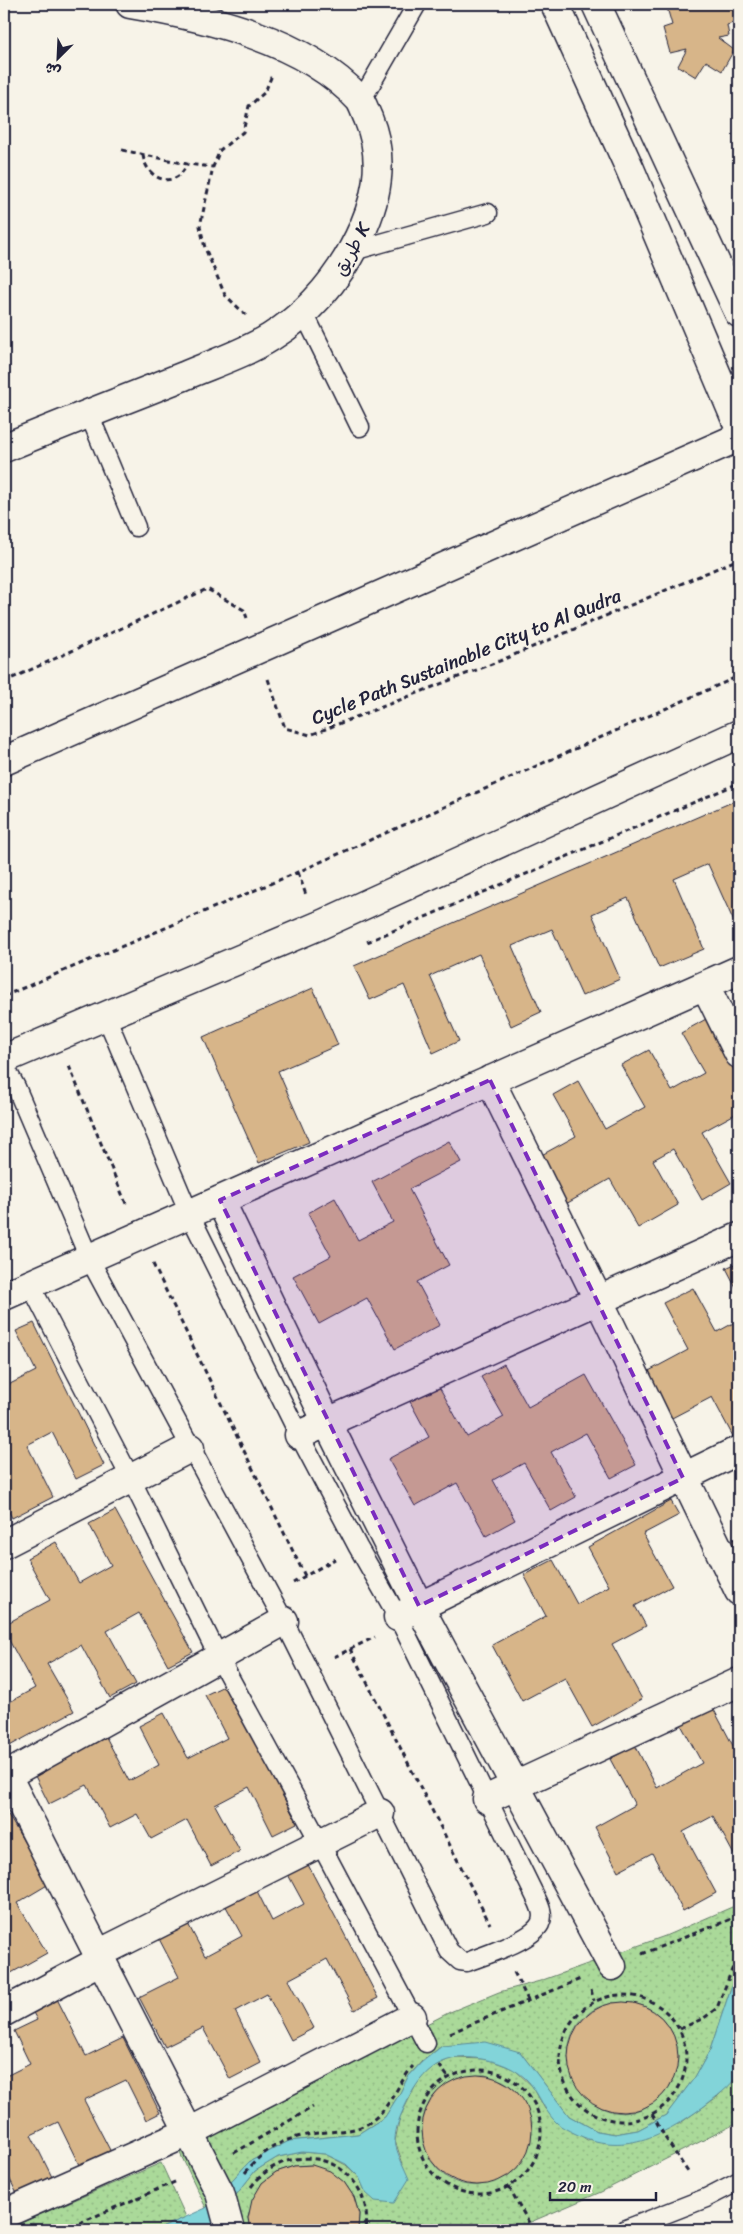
<svg xmlns="http://www.w3.org/2000/svg" width="743" height="2234" font-family="Sriracha,'Playpen Sans Arabic',sans-serif">
<style>
.park{fill:url(#park-dots);stroke:#667e6a;fill-rule:evenodd}
.water{fill:#82d4d9;stroke:#5c8d9a}
.building{fill:#d7b589;stroke:#22223b}
.lines{fill:none;stroke-linecap:round;stroke-linejoin:round}
.service-casing{stroke:#22223b;stroke-width:21}
.minor-casing{stroke:#22223b;stroke-width:31}
.path{stroke:#22223b;stroke-width:3;stroke-dasharray:5 4;stroke-linecap:butt}
.service{stroke:#f7f3e8;stroke-width:18}
.minor{stroke:#f7f3e8;stroke-width:28}
.marked{fill:#7b2cbf;fill-opacity:0.2;stroke:#7b2cbf;stroke-width:4;stroke-dasharray:10 6;stroke-linejoin:round}
.labels{text-anchor:middle;stroke-width:4;stroke-linejoin:round;paint-order:stroke}
.street-label{font-size:19px;fill:#22223b;stroke:#f7f3e8}
</style>
<defs>
<pattern id="park-dots" width="8" height="8" patternUnits="userSpaceOnUse" patternTransform="scale(1.25)"><rect width="8" height="8" fill="#aad999"/><path d="M2 2h.1M6 6h.1" fill="none" stroke="#92ba85" stroke-width="1.8" stroke-linecap="round"/></pattern>
</defs>
<rect width="100%" height="100%" fill="#f7f3e8"/>
<filter id="ink" filterUnits="userSpaceOnUse"><feTurbulence type="fractalNoise" baseFrequency=".02" numOctaves="2"/><feDisplacementMap in="SourceGraphic" scale="10" xChannelSelector="R" yChannelSelector="G"/><feConvolveMatrix kernelMatrix="1 2 1 2 8 2 1 2 1" color-interpolation-filters="sRGB"/></filter>
<g filter="url(#ink)">
<!-- park -->
<path class="park" d="M739,1904V1964L710,2050L695,2077L666,2115L638,2130L615,2134L597,2131L569,2116L520,2052L442,2046L422,2061L408,2077L400,2093L385,2117L358,2134L289,2141L249,2162L206,2208L179,2151L450,2012L499,1992L540,1981L665,1936ZM613,2003C619,2003 626,2002 632,2003C671,2010 685,2047 672,2081C668,2092 658,2099 649,2105C591,2140 533,2047 595,2009C600,2006 607,2005 613,2003Z
M452,2058L487,2059L514,2069L533,2087L545,2109L587,2140L679,2124L717,2097L739,2074V2122L601,2192L512,2230H358L359,2214L354,2197L344,2182L312,2165L294,2166L276,2172L262,2183L248,2218L250,2230H216L213,2224L255,2171L278,2157L302,2152L325,2154L346,2165L359,2177L366,2193L403,2164L395,2141L400,2117L419,2079L432,2067ZM485,2075C490,2077 497,2079 503,2081C536,2100 539,2142 515,2169C508,2177 496,2181 485,2184C416,2199 388,2077 485,2075Z
M161,2163L186,2217L157,2230H4Z"/>
<!-- water -->
<path class="water" d="M739,1964V1998L737,2005L739,2016V2074C730,2087 716,2097 703,2107C663,2136 622,2157 574,2133C568,2130 561,2127 557,2123C546,2113 542,2101 534,2089C525,2073 504,2063 487,2060C445,2051 423,2067 406,2104C401,2114 395,2128 395,2140C395,2150 405,2169 409,2179L394,2203L375,2201L366,2193L359,2177L346,2164L325,2154L302,2152L278,2157L255,2171L213,2224L204,2230H157L206,2208L249,2162L289,2141L358,2134L385,2117L400,2093L408,2077L422,2062L442,2046L485,2042L520,2052L569,2116L597,2131L615,2134L638,2130L666,2115L695,2077L710,2050Z"/>
<!-- building -->
<path class="building" d="M666,4H739V21L727,25L729,36L718,38L734,50L722,71L706,61L696,77L678,66L687,49L670,53L663,28L672,25Z
M739,799V933L708,864L674,879L704,949L659,968L628,898L592,914L620,979L582,996L552,929L512,946L541,1012L511,1026L479,954L430,976L459,1041L433,1053L404,985L370,1000L354,966Z
M313,988L338,1045L278,1071L309,1142L259,1163L203,1037Z
M706,1019L739,1079V1118L737,1113L702,1132L731,1183L702,1200L673,1149L653,1160L678,1205L638,1228L610,1179L564,1205L538,1157L576,1136L553,1095L578,1081L605,1129L645,1107L621,1065L649,1050L672,1091L704,1073L681,1033Z
M449,1141L461,1162L409,1189L449,1265L417,1282L440,1325L395,1349L367,1298L319,1324L293,1276L331,1256L308,1213L335,1198L358,1240L393,1222L372,1182Z
M739,1262V1293L726,1268Z
M693,1288L717,1332L739,1320V1440L736,1442L712,1397L670,1419L645,1373L688,1350L663,1303Z
M34,1323L104,1465L76,1479L52,1432L27,1445L53,1497L12,1518L4,1502V1387L36,1371L16,1331Z
M504,1364L528,1407L586,1375L636,1465L611,1478L586,1433L551,1452L576,1497L551,1511L524,1463L493,1480L515,1520L486,1536L457,1483L415,1506L388,1459L429,1437L408,1398L437,1383L467,1437L504,1417L481,1377Z
M671,1501L679,1515L643,1534L672,1586L635,1606L646,1626L612,1644L642,1699L592,1727L565,1678L522,1701L492,1645L546,1616L524,1575L553,1560L577,1604L609,1586L588,1547Z
M115,1510L193,1652L168,1665L139,1613L107,1631L136,1684L110,1698L81,1645L47,1664L74,1711L4,1749V1705L35,1688L4,1631V1625L50,1600L27,1558L56,1542L79,1583L111,1565L89,1524Z
M739,1536V1563L728,1543Z
M226,1685L297,1823L273,1835L249,1787L215,1805L240,1851L211,1866L187,1820L151,1839L137,1814L110,1828L87,1785L49,1804L34,1774L106,1737L129,1781L159,1765L139,1726L164,1713L188,1758L227,1738L205,1695Z
M712,1706L739,1757V1864L713,1816L683,1832L716,1893L683,1911L652,1853L618,1871L595,1827L635,1805L610,1759L635,1745L657,1788L702,1763L680,1723Z
M4,1808L49,1884L17,1903L47,1953L4,1977Z
M305,1859L378,1998L354,2010L327,1959L288,1980L314,2028L291,2040L267,1994L235,2011L261,2063L230,2079L203,2028L165,2047L139,1997L179,1977L157,1935L186,1920L205,1956L242,1936L222,1899L253,1883L272,1921L304,1904L285,1869Z
M54,1993L86,2056L123,2038L160,2113L146,2120L126,2080L84,2100L112,2154L81,2169L58,2122L31,2135L53,2179L18,2196L4,2167V2077L30,2064L14,2031L37,2020L29,2005Z
M568 2057a55 55 0 1 1 110 0a55 55 0 1 1-110 0Z
M422 2130a55 55 0 1 1 110 0a55 55 0 1 1-110 0Z
M312,2165L330,2171L344,2182L354,2197L359,2214L358,2230H250L248,2218L252,2200L262,2183L276,2172L294,2166Z"/>
<g class="lines">
<defs>
<path id="service" d="M361,101L417,4
M353,251L488,213
M304,313L360,427
M89,414L136,527
M4,1065L16,1087L89,1258L284,1621L449,1951L460,1961L467,1962C485,1955 531,1941 540,1924C544,1916 541,1909 538,1902L398,1617L358,1547L299,1435L189,1213L106,1016
M30,1284L131,1479L219,1658L320,1843L426,2043
M624,2230L706,2198L739,2181"/>
<path id="minor" d="M555,4L630,169L739,427
M596,4L739,313
M4,448C64,423 124,400 184,376C212,364 244,354 271,337C314,310 344,272 364,226C380,189 383,154 368,118C365,112 363,104 359,99C305,40 206,17 130,4
M4,761L739,437
M705,985L739,1054
M4,1059L318,926L739,734
M490,1080L598,1299L739,1591
M220,1200L327,1422L419,1606L612,1966
M4,1296L739,970
M299,1435L739,1237
M4,1544L190,1448
M398,1617L739,1450
M4,1770L220,2193L230,2230
M4,1777L284,1621
M487,1799L739,1682
M98,1954L380,1813
M4,2012L101,1960
M4,2214L189,2132L412,2017"/>
</defs>
<!-- service casing -->
<use href="#service" class="service-casing"/>
<!-- minor casing -->
<use href="#minor" class="minor-casing"/>
<!-- path -->
<path class="path" d="M122,150L187,164L213,167
M143,155C146,180 176,191 187,164
M246,315L225,295L205,248L200,226L213,167L220,150L243,132L249,106L265,92L272,75
M268,679L285,728L310,735L502,660L739,559
M4,682L207,589L244,610L247,618
M298,872L306,895
M367,942L739,783
M4,996L298,872L739,676
M69,1066L127,1206
M153,1264L305,1576
M293,1583L335,1559
M350,1649L490,1924
M334,1657L375,1637
M642,1954L739,1916
M514,1972L528,2000
M591,1990L594,2001
M560 2058a63 63 0 1 1 126 0a63 63 0 1 1-126 0Z
M680,2029L704,2018L717,2008L733,1967L739,1958
M450,2033L583,1978
M439,2065L448,2077
M417 2132a62 62 0 1 1 124 0a62 62 0 1 1-124 0Z
M652,2114L666,2139L690,2175
M234,2153L313,2107
M245,2173C269,2143 290,2136 327,2132C340,2131 353,2131 365,2125C388,2113 397,2085 413,2066
M251,2187C293,2132 374,2161 366,2230
M509,2187L533,2230
M63,2230L177,2181"/>
<!-- service -->
<use href="#service" class="service"/>
<!-- minor -->
<use href="#minor" class="minor"/>
</g>
</g>
<!-- marked area -->
<path class="marked" d="M490,1080L683,1478L419,1606L220,1200Z"/>
<g class="labels">
<!-- street labels -->
<g class="street-label">
<text transform="translate(351 249) rotate(-62)" y="7">طريق K</text>
<text transform="translate(466 656) rotate(-22)" y="7">Cycle Path Sustainable City to Al Qudra</text>
</g>
</g>
<!-- margin -->
<rect width="743" height="2234" fill="none" stroke="#f7f3e8" stroke-width="20"/>
<rect x="10" y="10" width="723" height="2214" fill="none" stroke="#22223b" stroke-width="2" filter="url(#ink)"/>
<!-- north arrow -->
<g transform="translate(58 58) rotate(204)" stroke="#f7f3e8" stroke-width="4" paint-order="stroke">
<path d="M0-4L9 19L0 12L-9 19Z" fill="#22223b"/>
<text y="-8" font-size="14" font-weight="bold" text-anchor="middle" fill="#22223b">ش</text>
</g>
<!-- scale -->
<path d="M550 2192v8h106v-8" fill="none" stroke="#22223b" stroke-width="2.5"/>
<text x="558" y="2192" font-size="15" fill="#22223b" stroke="#f7f3e8" stroke-width="4" paint-order="stroke">20 m</text>
</svg>
